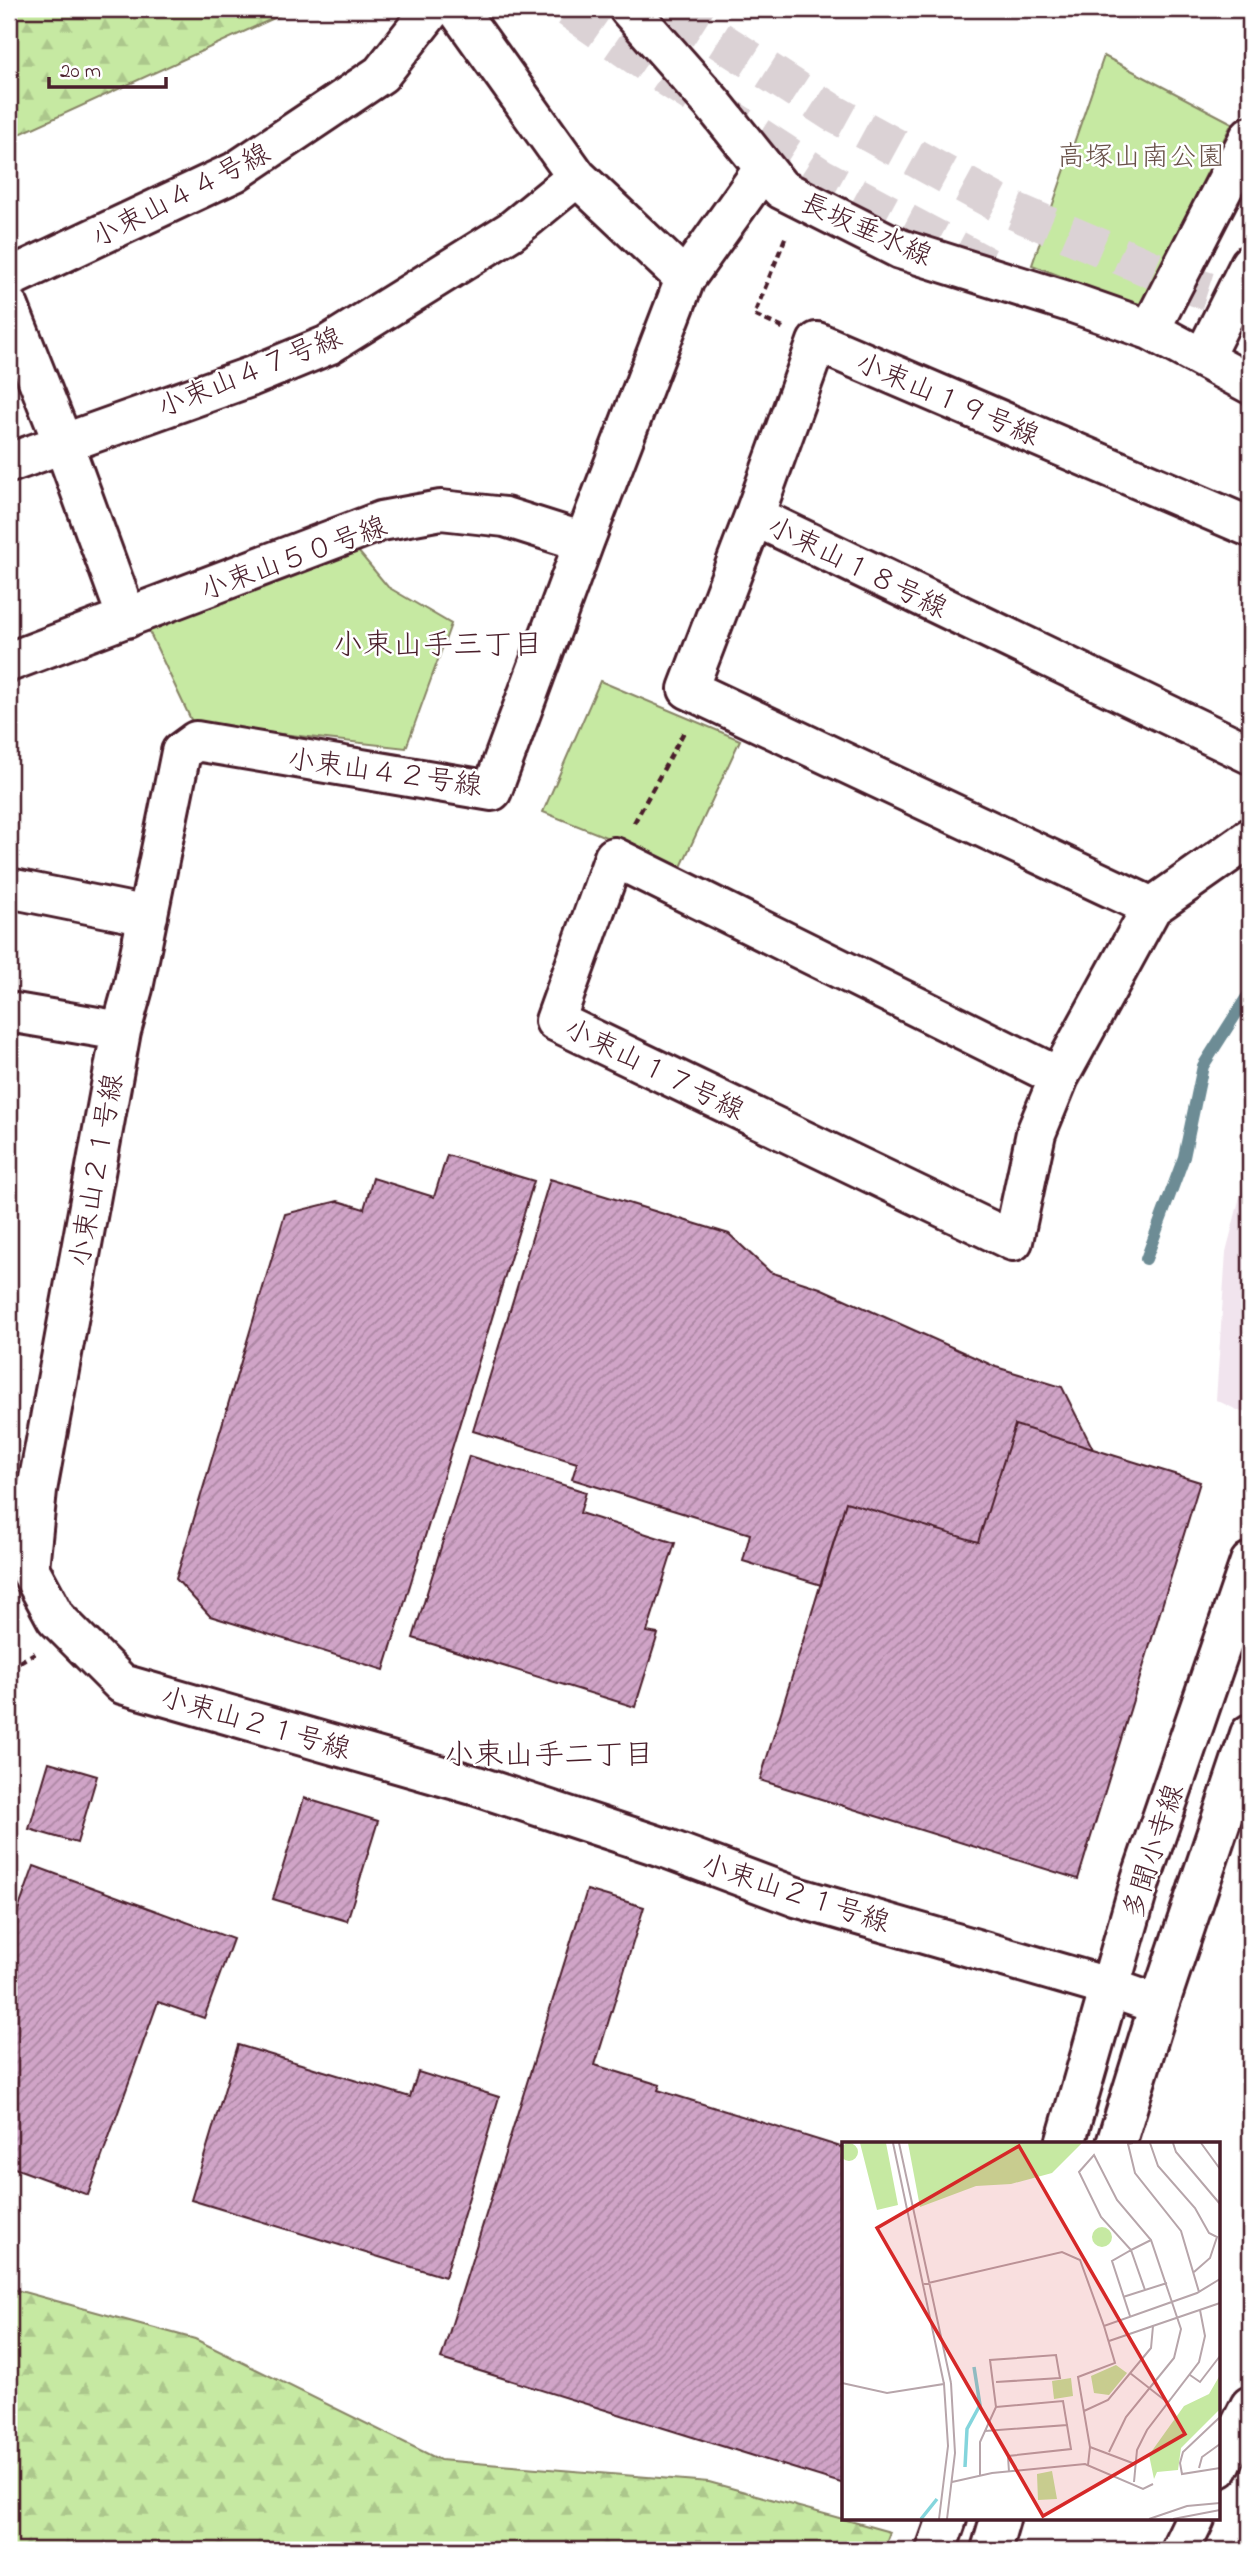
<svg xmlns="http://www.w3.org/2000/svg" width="1259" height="2559" font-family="'Indie Flower','Klee One',sans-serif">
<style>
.built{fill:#f1e4ee}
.forest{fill:url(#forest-firs);stroke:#888466;stroke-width:2}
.park{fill:#c6e9a2;stroke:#888466;stroke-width:2}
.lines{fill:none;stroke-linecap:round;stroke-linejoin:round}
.stream{stroke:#6d8c95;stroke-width:12}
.building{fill:url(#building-hatch);stroke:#4a1f2b;stroke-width:2}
.highway-tunnel{stroke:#dbd2d5;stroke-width:38;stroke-dasharray:38 19;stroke-linecap:butt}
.minor-casing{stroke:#4a1f2b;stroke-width:44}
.path{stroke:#4a1f2b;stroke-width:4.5;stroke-dasharray:7 5;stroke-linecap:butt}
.minor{stroke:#fff;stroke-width:38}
.labels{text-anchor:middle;stroke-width:5;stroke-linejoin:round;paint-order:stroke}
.park-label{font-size:28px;fill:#695249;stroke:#fff}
.street-label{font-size:28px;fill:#4a1f2b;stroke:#fff}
.neighbourhood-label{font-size:30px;fill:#4a1f2b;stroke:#fff}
.inset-river{fill:none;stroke:#84d5dc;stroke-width:3.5}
.inset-road{fill:none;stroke:#b7a5aa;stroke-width:2}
.view{fill:#d62828;fill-opacity:0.15;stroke:#d62828;stroke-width:3.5}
.inset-edge{fill:none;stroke:#4a1f2b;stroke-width:3.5}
</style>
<defs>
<pattern id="forest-firs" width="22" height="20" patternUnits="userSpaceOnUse" patternTransform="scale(1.75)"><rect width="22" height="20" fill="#c6e9a2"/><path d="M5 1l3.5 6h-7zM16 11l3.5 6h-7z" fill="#acc78c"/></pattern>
<pattern id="building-hatch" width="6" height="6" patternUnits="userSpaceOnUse" patternTransform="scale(1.75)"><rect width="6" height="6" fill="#d0a4c7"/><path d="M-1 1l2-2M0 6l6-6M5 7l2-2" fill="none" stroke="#ab85a2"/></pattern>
</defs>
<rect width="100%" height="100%" fill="#fff"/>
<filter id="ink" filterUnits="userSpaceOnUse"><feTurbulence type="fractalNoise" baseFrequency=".0143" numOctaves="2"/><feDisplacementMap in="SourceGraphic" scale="14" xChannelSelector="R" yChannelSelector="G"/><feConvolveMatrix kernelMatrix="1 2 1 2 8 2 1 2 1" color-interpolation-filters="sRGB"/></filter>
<g filter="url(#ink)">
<!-- built -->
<path class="built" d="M1250,1157V1416L1216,1400L1226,1252Z"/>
<!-- forest -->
<path class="forest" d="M9,9H294L9,139Z
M9,2288L195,2339L440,2460L709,2482L890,2532L883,2550H9Z"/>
<!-- park -->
<path class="park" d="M1104,56L1232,123L1140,307L1032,265Z
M358,551L388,587L451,624L406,748L193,724L148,629Z
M600,681L740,740L681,867L543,812Z"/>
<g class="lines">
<!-- stream -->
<path class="stream" d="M1146,1259L1184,1157L1203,1066L1250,992"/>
</g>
<!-- building -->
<path class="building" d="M447,1155L534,1181L384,1670L210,1616L176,1579L285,1214L338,1201L364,1209L373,1178L434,1197Z
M550,1179L729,1234L770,1272L820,1288L996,1367L1062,1387L1093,1449L1015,1425L978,1542L846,1502L821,1585L743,1561L750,1534L572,1479L577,1463L473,1431Z
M1015,1425L1200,1482L1078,1879L760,1780L846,1502L978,1542Z
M469,1456L586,1492L580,1513L675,1543L647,1632L658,1634L635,1707L413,1638Z
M49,1762L97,1776L77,1843L29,1829Z
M304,1798L378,1821L347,1921L273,1899Z
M34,1866L233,1939L204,2018L158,2002L88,2195L9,2166V1935Z
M587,1890L644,1907L595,2065L660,2085L658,2090L844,2148V2484L441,2359Z
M238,2045L410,2097L418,2072L499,2097L445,2277L191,2200Z"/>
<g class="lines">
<!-- highway-tunnel -->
<path class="highway-tunnel" d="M569,9L668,78L821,177L987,266
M671,9L833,113L1005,207L1189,285L1250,305"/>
<defs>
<path id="minor" d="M457,9L577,177L685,279
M629,9L713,104L781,189L900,249L1073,303L1150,330L1250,384
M9,278L235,172L381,74L432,9
M9,307L63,443L127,618
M1150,330L1250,136
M1203,358L1250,264
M9,463L250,377L328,345L511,231L577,177
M754,516L817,342L1250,527
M9,662L381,521L441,510L505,517L584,542
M9,888L148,916
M1152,907L688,689L754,516L1250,754
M9,1012L121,1031L37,1490L29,1568L56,1618L122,1684L477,1786L668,1849L796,1897L1108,1987L1159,2005
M121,1031L133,988L181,752L196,741L492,791L584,542L685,279L764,168
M1059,1077L614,857L555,1021L1013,1241L1036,1133L1059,1077L1152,907L1250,838
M1065,2144L1141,1879L1250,1562
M1116,2144L1159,2005L1250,1734
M1219,2468L1250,2406
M936,2550L947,2519
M991,2550L1000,2519
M1180,2550L1195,2519"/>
</defs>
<!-- minor casing -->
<use href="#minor" class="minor-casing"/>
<!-- path -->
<path class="path" d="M783,328L754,315L786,236
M634,823L685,730
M9,1668L35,1653"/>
<!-- minor -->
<use href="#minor" class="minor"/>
</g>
</g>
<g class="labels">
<!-- park labels -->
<g class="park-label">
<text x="1141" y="165">高塚山南公園</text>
</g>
<!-- street labels -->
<g class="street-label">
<text transform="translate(180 194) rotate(-27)" y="10">小束山４４号線</text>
<text transform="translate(867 228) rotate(24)" y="10">長坂垂水線</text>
<text transform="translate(249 371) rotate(-22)" y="10">小束山４７号線</text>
<text transform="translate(948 398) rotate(23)" y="10">小束山１９号線</text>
<text transform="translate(293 557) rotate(-20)" y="10">小束山５０号線</text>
<text transform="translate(858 566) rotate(26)" y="10">小束山１８号線</text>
<text transform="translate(385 771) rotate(8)" y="10">小束山４２号線</text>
<text transform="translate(655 1068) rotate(26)" y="10">小束山１７号線</text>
<text transform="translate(95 1170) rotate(-80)" y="10">小束山２１号線</text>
<text transform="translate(256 1722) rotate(16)" y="10">小束山２１号線</text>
<text transform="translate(1152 1851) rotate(-72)" y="10">多聞小寺線</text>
<text transform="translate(796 1892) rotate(18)" y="10">小束山２１号線</text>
</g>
<!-- neighbourhood labels -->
<g class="neighbourhood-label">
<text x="438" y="654">小束山手三丁目</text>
<text x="549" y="1764">小束山手二丁目</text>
</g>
</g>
<!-- overview -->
<g transform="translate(842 2142)">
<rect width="378" height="378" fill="#fff"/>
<path d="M18,1H44L56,63L35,68ZM66,1H240L210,31L169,42L134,44L78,65ZM378,233V267L339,306L336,328L315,330L312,337L307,313L342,264L367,252Z" fill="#c6e9a2"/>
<path d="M-2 10a9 9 0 1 1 18 0a9 9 0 1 1-18 0ZM250 95a10 10 0 1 1 20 0a10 10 0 1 1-20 0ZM274,223L285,231L267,253L252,251L249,234ZM229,236L231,254L212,257L210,239ZM210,329L215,357L196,358L195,332Z" fill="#c6e9a2"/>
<path class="inset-river" d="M123,325L125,287L138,263L132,225M79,377L95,357"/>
<path class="inset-road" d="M51,1L102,242M57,1L109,241M291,1L286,2L293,31L339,89L357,150M308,1L316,24L353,66L367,91L375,95L368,116L352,130M331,1L334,10L378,62M359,1L378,27M82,142L220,110L238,118L262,184L355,151L378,137M303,148L289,108L309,98M281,155L325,141M267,199L378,161M288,231L325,260M348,233L358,240L378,214M0,241L45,251L102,242L106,304L97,377M242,269L266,258L309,206L311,184M378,275L341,310L338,321L340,332L378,326M143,289L225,283L221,259L154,265M248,305L293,322M267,310L284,275L332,216L339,187L309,98L275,58L252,13L237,30L259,75L289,108L270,119L288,174M246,323L248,305L236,235L273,221L262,184M357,326L360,315L378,302M167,330L166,314L229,307L225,283M138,333V300L154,265L148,218L214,213L218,236L154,240M110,340L150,331L243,322L301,347L311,342M292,340L295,308L305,288L357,220L363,194L358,168M105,377L113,311L109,241M307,377L345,364L378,361M331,377L378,368"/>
<path class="view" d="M177,4L343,292L201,374L35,86Z"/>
<rect width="378" height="378" class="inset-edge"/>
</g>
<!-- margin -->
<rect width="1259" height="2559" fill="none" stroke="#fff" stroke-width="35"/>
<rect x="18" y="18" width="1224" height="2524" fill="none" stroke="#4a1f2b" stroke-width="2.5" filter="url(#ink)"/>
<!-- scale -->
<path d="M49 77v10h117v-10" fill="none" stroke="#4a1f2b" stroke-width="3.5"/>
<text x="60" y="77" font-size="21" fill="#4a1f2b" stroke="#ffffff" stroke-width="5" paint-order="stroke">20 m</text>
</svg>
